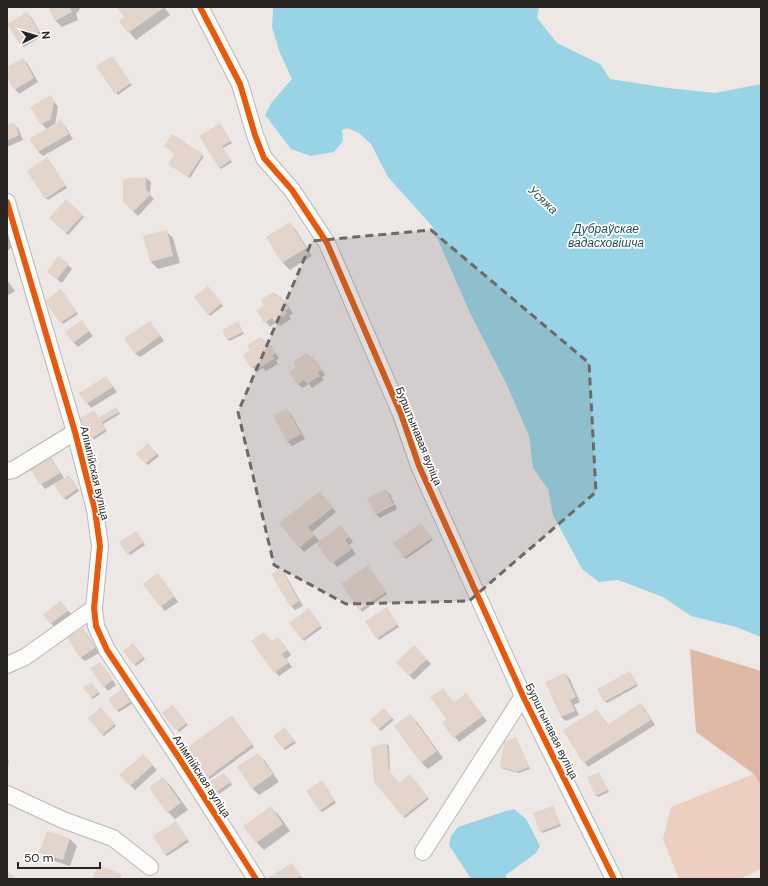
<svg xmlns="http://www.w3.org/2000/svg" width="768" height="886" font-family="'DM Sans',sans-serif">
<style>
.green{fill:#eccfc0}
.forest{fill:#dfb9a5}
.water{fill:#98d4e5}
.shadow{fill:#0003}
.building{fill:#e3d5cb}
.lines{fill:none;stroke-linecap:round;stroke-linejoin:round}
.minor-casing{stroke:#bab7b6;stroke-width:18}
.minor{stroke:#fcfcfb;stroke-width:16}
.cycleway-casing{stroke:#fff;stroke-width:8}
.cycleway{stroke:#e8590c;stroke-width:6}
.marked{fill:#6c6967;fill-opacity:0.2;stroke:#6c6967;stroke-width:3;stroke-dasharray:8 5;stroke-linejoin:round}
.labels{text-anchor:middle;stroke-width:3.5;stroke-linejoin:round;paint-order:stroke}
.street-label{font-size:11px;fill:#272422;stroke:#fff}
.water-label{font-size:12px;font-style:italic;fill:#264e59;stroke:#fff}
</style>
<rect width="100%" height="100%" fill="#ede8e6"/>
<!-- green -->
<path class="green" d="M754,774L761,786V869L740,879H679L663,839L671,807Z"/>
<!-- forest -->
<path class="forest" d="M690,649L761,671V786L754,774L696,732Z"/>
<!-- water -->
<path class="water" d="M273,7H539L537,18L557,43L600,64L610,79L668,88L715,93L761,84V637L736,627L691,616L663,597L618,580L599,582L582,569L553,515L548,489L533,468L529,436L507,385L470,313L432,226L388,177L371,144L359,133L347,128L342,130L343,141L334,152L311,156L291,149L265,115L272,102L292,79L280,53L272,27Z
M514,809L526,819L540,846L536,853L506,875V879H471L449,845L451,836L458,827L506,811Z"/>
<!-- shadow -->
<path class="shadow" d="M49,7H79L80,9L76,14L78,20L62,27L55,20Z
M120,7H164L170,15L136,40L120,21L125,18Z
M27,13L31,17L42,36L24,47L19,43Z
M22,59L27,63L38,82L19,94L15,89L7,76V68Z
M114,59L132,85L118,95L98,67Z
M50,96L58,107L55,125L61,122L65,126L73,139L43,156L38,152L47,130L42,124Z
M13,124L18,128L23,140L7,147V126Z
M222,127L232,143L223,148L232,162L221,169L219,167Z
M202,155L204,156L190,178L171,166Z
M49,160L67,188L48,200L46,198Z
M146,178L151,182L150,195L154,199L138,216L124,202V180Z
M66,200L84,217L68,235L50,218Z
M290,224L296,230L312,256L290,270L283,263L267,238Z
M166,231L173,238L180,263L158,269L151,262L144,237Z
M7,234L15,245L7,251Z
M68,265L72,269L62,283L53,276Z
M7,280L15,291L7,296Z
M210,289L223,306L210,316L208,314Z
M63,293L78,314L63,324L46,301Z
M274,293L285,301L293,313L289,316L291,319L280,326L276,323L270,327L257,311L265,306Z
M82,322L93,336L78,347L73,342Z
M150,322L164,341L140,357L135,353Z
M238,323L244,334L229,341L228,340Z
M261,338L265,342L267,341L271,346L279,358L276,361L278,364L266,371L263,368L256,372L244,356L252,351Z
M307,354L317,362L325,375L322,377L324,380L312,388L309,384L302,388L298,384V367Z
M106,377L117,392L91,408L80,394Z
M118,410L120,414L103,424L107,431L92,441L90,439L99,418Z
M286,410L291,414L305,439L292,446L288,442L274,416Z
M148,445L159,456L148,465L138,454Z
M48,454L52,459L64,478L45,489L41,484Z
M71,478L79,491L66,500L64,498Z
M385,490L390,494L394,503L376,512Z
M324,497L336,512L312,532L320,542L345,531L353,542L349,545L356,554L337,567L317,542L304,552L281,523Z
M395,504L397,509L380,518L376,514Z
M423,527L433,540L406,559L404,557Z
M137,534L145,545L130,555L120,543Z
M370,569L387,594L362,612L343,584Z
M280,570L285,574L303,606L295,610L291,606Z
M162,579L178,602L165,611L144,584Z
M61,602L72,615L55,628L51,623Z
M388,610L399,627L379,640L366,622Z
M310,612L322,628L304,641L302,639Z
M83,629L87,634L99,653L85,661L80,657Z
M264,633L272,642H282L291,655L286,659L292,667L279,676L275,672Z
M135,646L145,659L136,666L134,664Z
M419,651L431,664L414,680L397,662Z
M104,667L116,685L108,691L104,686Z
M630,672L638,686L607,703L605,701Z
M565,674L570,679L580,702L574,705L579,715L566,721L561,717Z
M93,685L100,694L93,699L91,697Z
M124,693L132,704L119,712L117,710Z
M470,699L487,721L459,742L444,723L448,720L454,703Z
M641,705L645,709L655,725L588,767L584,762L597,710L608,725Z
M173,706L188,725L179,732L164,713Z
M101,709L116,726L104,736L89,719Z
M384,709L394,720L381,731L372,720Z
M410,715L417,722L443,758L428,769L421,762Z
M234,718L254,747L210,779L208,777Z
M286,730L296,743L285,750L284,749Z
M516,738L530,769L519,773L503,769L501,767Z
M387,744L389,746L390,773L399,784L412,777L429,799L405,818L375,782Z
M258,754L265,761L279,782L259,795L252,788Z
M7,759L9,761L7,768Z
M147,759L157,770L135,790L130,785Z
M599,773L609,792L598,797L596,795Z
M226,776L232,785L219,794L211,783Z
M163,778L170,785L188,810L175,819L168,812Z
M324,784L336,803L322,812L320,810Z
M552,807L554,809L561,826L543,833L541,831Z
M271,808L278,814L290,831L264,850L257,843L245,826Z
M176,822L189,842L167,856L165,854Z
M47,832L70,839L77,846L70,866L48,859L41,852Z
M292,865L303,879H272Z"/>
<!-- building -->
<path class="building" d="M48,7H70L72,12L55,21Z
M118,7H165L128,33L119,21L124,17L117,8Z
M27,12L39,32L19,44L7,24Z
M112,56L131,83L115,94L96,66Z
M23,58L34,78L14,90L7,78V67Z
M51,95L54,101L51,119L41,125L30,107Z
M61,120L69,134L38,152L29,139Z
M14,122L19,135L7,141V125Z
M220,123L231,141L222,146L231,160L219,168L199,136Z
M172,134L203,154L188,177L168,164L175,154L164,146Z
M47,157L66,185L45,199L27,171Z
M146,177V190L151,194L133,212L123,202V179Z
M66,199L83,215L66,233L49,218Z
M290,222L306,248L282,263L266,237Z
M167,230L173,256L150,262L143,236Z
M58,256L69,264L57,279L47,272Z
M208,286L222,303L208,315L194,297Z
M61,289L77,312L60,323L45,301Z
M274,292L277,297L280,295L289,308L285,311L287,314L275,322L272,318L264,323L256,310L264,305L260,300Z
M82,320L89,331L73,343L65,332Z
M150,321L160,336L135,354L124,338Z
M238,321L243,332L227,340L222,330Z
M261,337L264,342L267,340L276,353L272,356L274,359L261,367L259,363L251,368L243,355L250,350L247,345Z
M307,353L310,358L313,356L322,370L318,372L320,376L307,384L304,380L297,385L289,372L296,367L293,362Z
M106,376L113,387L86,404L79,393Z
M116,407L119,412L102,422L106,429L89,440L77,420L94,410L99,417Z
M287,408L301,434L287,442L273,416Z
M148,443L157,454L145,464L136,454Z
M48,453L60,473L40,485L28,465Z
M69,475L78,488L63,499L54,485Z
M386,489L393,504L375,514L367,498Z
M320,491L333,508L308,527L315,535L299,548L279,523Z
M421,523L432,538L404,558L393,543Z
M341,525L349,537L345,540L352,549L331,564L316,543Z
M136,531L144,542L127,554L119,542Z
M368,565L386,592L359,610L341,584Z
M281,568L299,601L290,607L271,574Z
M158,573L174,597L160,607L143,584Z
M61,601L68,611L50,624L43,614Z
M387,607L398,624L376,639L365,621Z
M309,608L321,625L302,640L289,623Z
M83,628L95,648L80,658L67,637Z
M264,632L271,641L278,637L288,650L282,654L288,663L274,673L251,641Z
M133,643L144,657L134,665L123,651Z
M414,645L427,659L409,676L396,662Z
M100,662L113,680L103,687L90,668Z
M630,671L637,684L604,702L597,689Z
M565,673L576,697L570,700L575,711L561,717L545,682Z
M91,682L99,692L91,698L83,687Z
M443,688L454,702L466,693L483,716L453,738L442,723L446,719L430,697Z
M122,689L130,702L116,711L108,699Z
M641,703L651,720L583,763L563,730L597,709L607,725Z
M173,705L187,723L176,731L162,713Z
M101,707L115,724L102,735L88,718Z
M384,708L392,718L379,729L370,720Z
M410,714L437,751L421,763L394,726Z
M232,715L253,744L207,778L186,748Z
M285,727L294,741L283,749L273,736Z
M516,737L529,767L517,772L500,767L504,742Z
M387,743L389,770L399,783L410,774L428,797L403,817L374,782L371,747Z
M258,753L273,774L252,789L237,767Z
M143,754L153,765L130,786L119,775Z
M599,772L608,790L595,796L587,777Z
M224,773L231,782L216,792L209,782Z
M163,777L181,803L167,813L149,787Z
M322,780L335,800L320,811L306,791Z
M271,806L283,824L256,843L243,826Z
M553,806L560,824L540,832L533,813Z
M176,821L188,839L165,855L153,836Z
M47,831L70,838L63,860L39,852Z
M292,863L301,876L296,879H270L269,877Z
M98,865L122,874L120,879H92Z
M7,871L17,879H7Z"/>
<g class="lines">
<defs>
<path id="minor" d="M200,7L240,84L255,135L264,158L292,190L327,243L401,414L419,466L523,696L614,879
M7,202L75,432L95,510L100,546L94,608L96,626L107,650L179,758L256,879
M7,471L13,470L75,432
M7,665L25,657L94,608
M7,794L63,820L113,838L150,867
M423,852L523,696"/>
</defs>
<!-- minor casing -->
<use href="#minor" class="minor-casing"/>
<!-- minor -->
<use href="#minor" class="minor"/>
<defs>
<path id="cycleway" d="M200,7L240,84L255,135L264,158L292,190L327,243L401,414L419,466L523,696L614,879
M7,202L75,432L95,510L100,546L94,608L96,626L107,650L179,758L256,879"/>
</defs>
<!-- cycleway casing -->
<use href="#cycleway" class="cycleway-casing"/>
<!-- cycleway -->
<use href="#cycleway" class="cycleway"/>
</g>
<!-- marked area -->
<path class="marked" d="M431,230L589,363L596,492L469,601L346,604L274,565L238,412L312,241Z"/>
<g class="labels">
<!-- street labels -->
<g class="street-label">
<text transform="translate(419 436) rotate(68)" y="4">Бурштынавая вуліца</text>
<text transform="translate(95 473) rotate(77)" y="4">Алімпійская вуліца</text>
<text transform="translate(552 731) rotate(64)" y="4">Бурштынавая вуліца</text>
<text transform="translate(202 776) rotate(57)" y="4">Алімпійская вуліца</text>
</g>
<!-- water labels -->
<g class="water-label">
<text transform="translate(543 200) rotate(43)" y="4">Усяжа</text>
<text x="606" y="233">Дубраўскае<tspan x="606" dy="14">вадасховішча</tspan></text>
</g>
</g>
<!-- border -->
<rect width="768" height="886" fill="none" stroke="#272422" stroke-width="16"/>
<!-- north arrow -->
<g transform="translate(36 36) rotate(85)" stroke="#ffffff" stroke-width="3" paint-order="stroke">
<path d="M0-3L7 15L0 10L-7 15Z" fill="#272422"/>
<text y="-6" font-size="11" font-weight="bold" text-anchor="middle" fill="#272422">N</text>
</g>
<!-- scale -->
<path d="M18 862v6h82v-6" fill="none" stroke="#272422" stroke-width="2"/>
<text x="24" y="862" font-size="12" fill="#272422" stroke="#ffffff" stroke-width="3" paint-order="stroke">50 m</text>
</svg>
